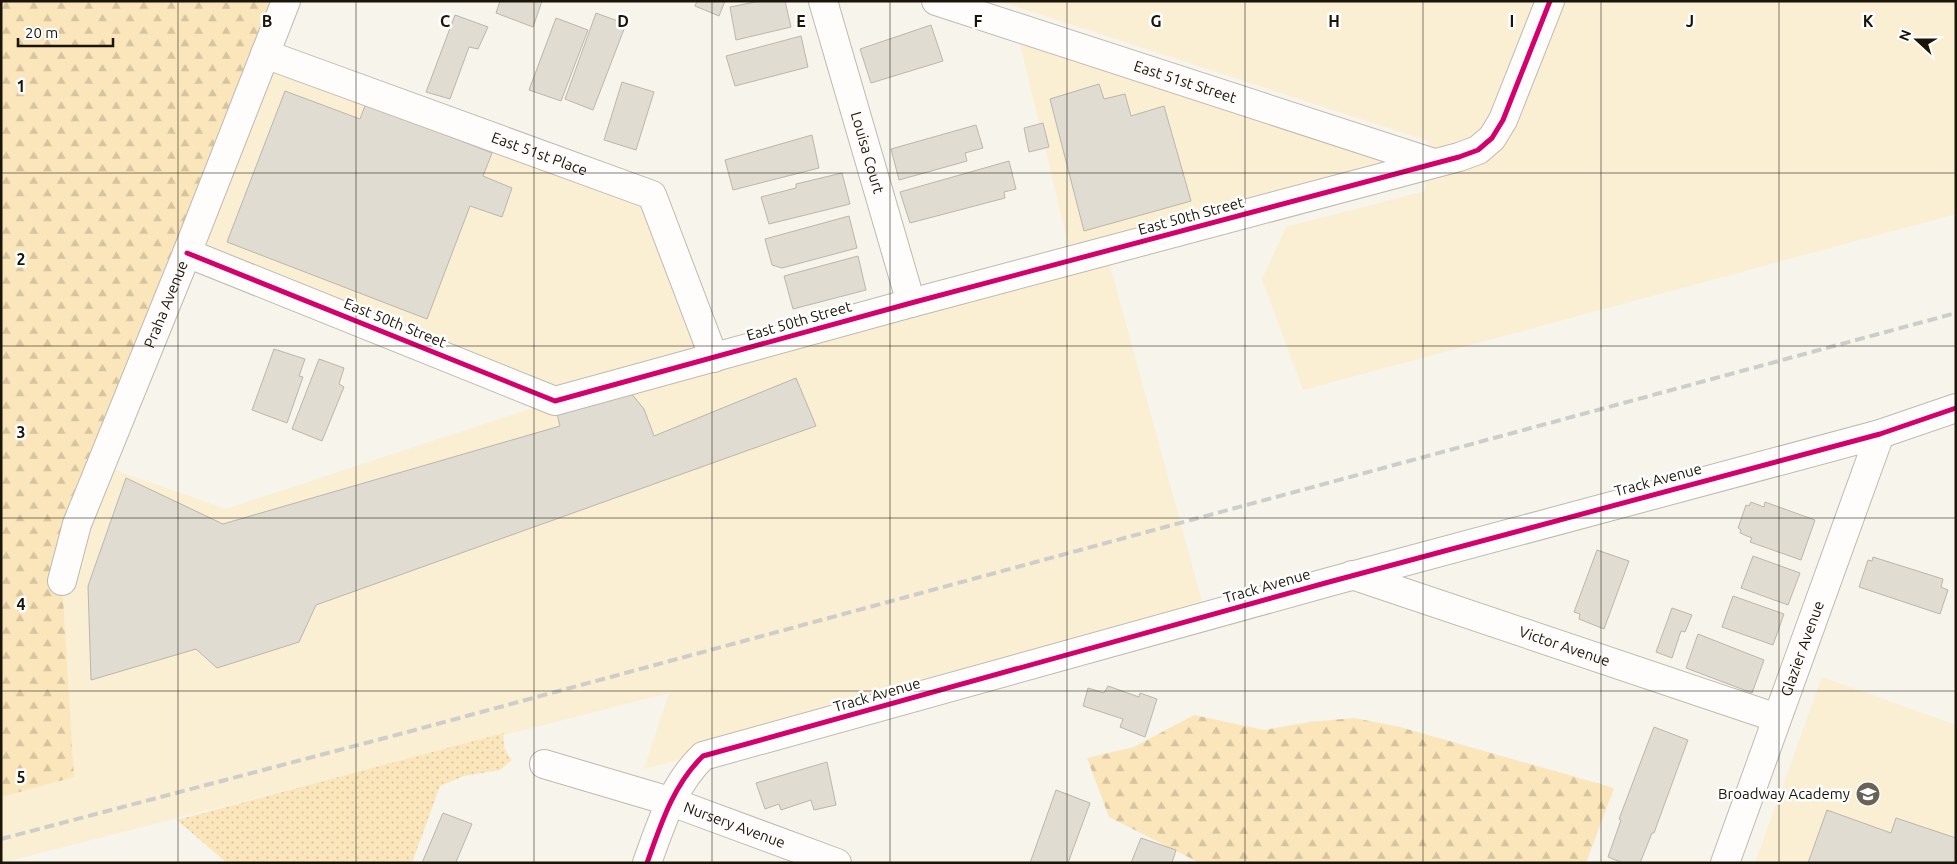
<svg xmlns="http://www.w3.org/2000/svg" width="1957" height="864" font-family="Ubuntu,sans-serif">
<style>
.built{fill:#faeed3}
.grass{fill:url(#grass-dots)}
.forest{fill:url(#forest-firs)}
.building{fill:#e0dcd1;stroke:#bab6ad}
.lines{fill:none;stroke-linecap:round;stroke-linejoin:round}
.minor-casing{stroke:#bebab1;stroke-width:30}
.minor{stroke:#fefdfc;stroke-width:28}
.rail{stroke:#cdcdca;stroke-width:4;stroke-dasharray:10 5;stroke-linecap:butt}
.cycleway-casing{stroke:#fff;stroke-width:8}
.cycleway{stroke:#d6006c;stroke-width:5}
.grid{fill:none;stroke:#1b1509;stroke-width:1;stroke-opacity:0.55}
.labels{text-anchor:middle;stroke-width:5;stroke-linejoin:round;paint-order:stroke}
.street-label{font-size:15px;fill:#1b1509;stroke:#fff}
.poi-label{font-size:15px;fill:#1b1509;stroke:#fff;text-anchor:end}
.grid-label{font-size:16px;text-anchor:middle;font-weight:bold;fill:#1b1509;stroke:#fff;stroke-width:5;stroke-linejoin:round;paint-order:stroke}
</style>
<defs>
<pattern id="grass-dots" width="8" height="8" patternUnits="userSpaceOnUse" patternTransform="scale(1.25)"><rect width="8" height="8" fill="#fae6ba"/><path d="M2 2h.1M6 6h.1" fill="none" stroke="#d6c49f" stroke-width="1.8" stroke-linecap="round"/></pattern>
<pattern id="forest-firs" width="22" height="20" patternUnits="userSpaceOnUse" patternTransform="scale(1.25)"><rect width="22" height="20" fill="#fae6ba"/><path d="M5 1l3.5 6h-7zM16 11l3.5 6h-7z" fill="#d6c49f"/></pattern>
</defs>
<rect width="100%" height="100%" fill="#f7f4ec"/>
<!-- built -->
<path class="built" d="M999,1H1956V214L1303,390L1262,279L1286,227L1425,191L1427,165L1106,251L1206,616L644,769L669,693L1,863V797L74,777L62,581L101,465L226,509L554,401L187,253L265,54L652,195L714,357L1072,260L1016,27L1427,161L1428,141Z
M1822,677L1956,725V863H1755Z"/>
<!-- grass -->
<path class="grass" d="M504,733C503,745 504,751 512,760L500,770L464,776L440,786L412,863H227L177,820Z"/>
<!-- forest -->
<path class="forest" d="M1,1H286L62,581L74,777L1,797Z
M1194,715L1264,730L1309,722L1354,718L1400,727L1614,788L1586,863H1200L1109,817L1087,758L1134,747Z"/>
<!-- building -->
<path class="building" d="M500,1H542L533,27L496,13Z
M697,1H725L719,16L695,6Z
M760,1H785L791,27L736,40L730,7Z
M596,13L626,24L593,110L565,99Z
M455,15L488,27L478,49L469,47L450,99L426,92Z
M556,18L588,30L561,101L529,90Z
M931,25L943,61L871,83L860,49Z
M801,36L808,67L735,86L726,56Z
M622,82L654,92L636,150L604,140Z
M1099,84L1104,99L1125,94L1131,116L1164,106L1191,201L1084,231L1050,99Z
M285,91L360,119L366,103L492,153L483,176L512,188L502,217L470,206L427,319L227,242Z
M1043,123L1049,147L1029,152L1024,128Z
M976,125L983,148L965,153L967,161L899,180L891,149Z
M812,135L819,168L733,190L725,160Z
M1009,161L1016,189L1004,192L1005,198L910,223L900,192Z
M842,173L850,204L769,224L761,197L796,188V184Z
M849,216L857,248L782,268L772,265L765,239Z
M858,256L866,290L793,309L784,276Z
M274,349L305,359L299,376L303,377L287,423L252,410Z
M319,359L344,368L339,384L344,387L322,441L292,429Z
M796,378L816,426L316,605L299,642L217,668L196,649L91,680L88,586L126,478L223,524L560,426L557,414L630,392L644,409L654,436Z
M1751,502L1764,507L1765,502L1815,520L1801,560L1750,542L1752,538L1740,533L1741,530L1738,528L1746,505L1749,506Z
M1597,550L1629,561L1604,629L1579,619L1580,614L1574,612Z
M1753,556L1800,573L1788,605L1741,588Z
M1873,557L1943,579L1941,587L1948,590L1940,614L1859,587L1868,560L1872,561Z
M1733,596L1784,614L1773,645L1722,627Z
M1672,608L1692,615L1685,632L1681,631L1672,658L1656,652Z
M1698,634L1764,660L1752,693L1686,668Z
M1108,686L1139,697L1140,693L1157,699L1145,737L1120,727L1123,719L1083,706L1088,688L1104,693Z
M1654,727L1688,740L1654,833H1652L1640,863H1623L1608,857L1621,820L1619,819Z
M827,762L836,805L814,810L811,800L781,810L779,804L765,809L756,783Z
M1056,790L1090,803L1068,863H1030Z
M1827,810L1891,833L1896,818L1956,838V863H1808Z
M443,813L472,824L456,862L457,863H422Z
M1141,838L1176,850L1172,863H1131Z"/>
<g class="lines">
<defs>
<g id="minor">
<path id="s1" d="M823,1L911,303"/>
<path id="s2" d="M936,1L1434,163"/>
<path id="s3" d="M265,54L652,195L714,358"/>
<path d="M187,253L555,401L911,303L1459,157L1478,150L1492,138L1503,120L1550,1"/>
<path id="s4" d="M1352,575L1777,718"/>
<path id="s5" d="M62,581L77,524L187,253L286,1"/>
<path id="s6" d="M544,764L669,801L837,863"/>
<path d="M647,863C661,824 673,785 703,756L1329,582L1880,434L1956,408"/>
<path id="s7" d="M1725,863L1880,434"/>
</g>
</defs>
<!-- minor casing -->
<use href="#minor" class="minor-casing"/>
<!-- minor -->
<use href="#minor" class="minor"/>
<!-- rail -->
<path class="rail" d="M1,839L400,734L1956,313"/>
<defs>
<path id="cycleway" d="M187,253L555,401L911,303L1459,157L1478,150L1492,138L1503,120L1550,1
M647,863C661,824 673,785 703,756L1329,582L1880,434L1956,408"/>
</defs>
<!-- cycleway casing -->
<use href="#cycleway" class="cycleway-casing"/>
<!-- cycleway -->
<use href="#cycleway" class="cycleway"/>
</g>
<!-- grid -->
<path class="grid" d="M178,1V863M356,1V863M534,1V863M712,1V863M890,1V863M1067,1V863M1245,1V863M1423,1V863M1601,1V863M1779,1V863M1,173H1956M1,346H1956M1,518H1956M1,691H1956"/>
<!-- icons -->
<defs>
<symbol id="school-disc" viewBox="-11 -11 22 22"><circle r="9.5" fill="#686358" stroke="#fff"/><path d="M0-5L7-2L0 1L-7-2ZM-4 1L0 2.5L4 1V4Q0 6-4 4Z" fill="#fff"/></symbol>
</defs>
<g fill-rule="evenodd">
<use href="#school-disc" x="1854" y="780" width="28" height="28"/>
</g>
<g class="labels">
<!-- street labels -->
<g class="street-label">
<text dy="5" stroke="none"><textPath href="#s2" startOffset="262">East 51st Street</textPath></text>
<text dy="5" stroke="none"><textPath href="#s1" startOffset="158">Louisa Court</textPath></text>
<text dy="5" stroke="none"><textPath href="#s3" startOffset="292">East 51st Place</textPath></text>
<text transform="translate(1191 216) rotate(-15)" y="5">East 50th Street</text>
<text dy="5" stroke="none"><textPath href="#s5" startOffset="296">Praha Avenue</textPath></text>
<text transform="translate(799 321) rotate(-16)" y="5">East 50th Street</text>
<text transform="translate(395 323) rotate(22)" y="5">East 50th Street</text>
<text transform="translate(1658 480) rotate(-15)" y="5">Track Avenue</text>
<text transform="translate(1267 586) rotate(-16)" y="5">Track Avenue</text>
<text dy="5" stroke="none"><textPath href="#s4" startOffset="224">Victor Avenue</textPath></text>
<text dy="5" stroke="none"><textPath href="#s7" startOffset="228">Glazier Avenue</textPath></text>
<text transform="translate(877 695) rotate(-16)" y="5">Track Avenue</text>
<text dy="5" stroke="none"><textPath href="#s6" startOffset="200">Nursery Avenue</textPath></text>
</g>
<!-- poi labels -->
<g class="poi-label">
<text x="1850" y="799">Broadway Academy</text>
</g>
</g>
<g class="grid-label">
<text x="267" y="27">B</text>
<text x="445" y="27">C</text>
<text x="623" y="27">D</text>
<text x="801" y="27">E</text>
<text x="978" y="27">F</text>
<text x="1156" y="27">G</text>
<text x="1334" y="27">H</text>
<text x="1512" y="27">I</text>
<text x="1690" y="27">J</text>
<text x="1868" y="27">K</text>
<text x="21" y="92">1</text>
<text x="21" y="265">2</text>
<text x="21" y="438">3</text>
<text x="21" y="610">4</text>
<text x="21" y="783">5</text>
</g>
<!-- border -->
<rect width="1957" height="864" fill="none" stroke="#1b1509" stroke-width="5"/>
<!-- north arrow -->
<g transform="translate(1917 40) rotate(291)" stroke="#ffffff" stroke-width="4" paint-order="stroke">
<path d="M0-4L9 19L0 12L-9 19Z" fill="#1b1509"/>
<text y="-8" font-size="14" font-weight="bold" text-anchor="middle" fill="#1b1509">N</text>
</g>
<!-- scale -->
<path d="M18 38v8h95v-8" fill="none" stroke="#1b1509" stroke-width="2.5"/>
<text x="25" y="38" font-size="15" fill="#1b1509" stroke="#ffffff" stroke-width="4" paint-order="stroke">20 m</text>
</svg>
